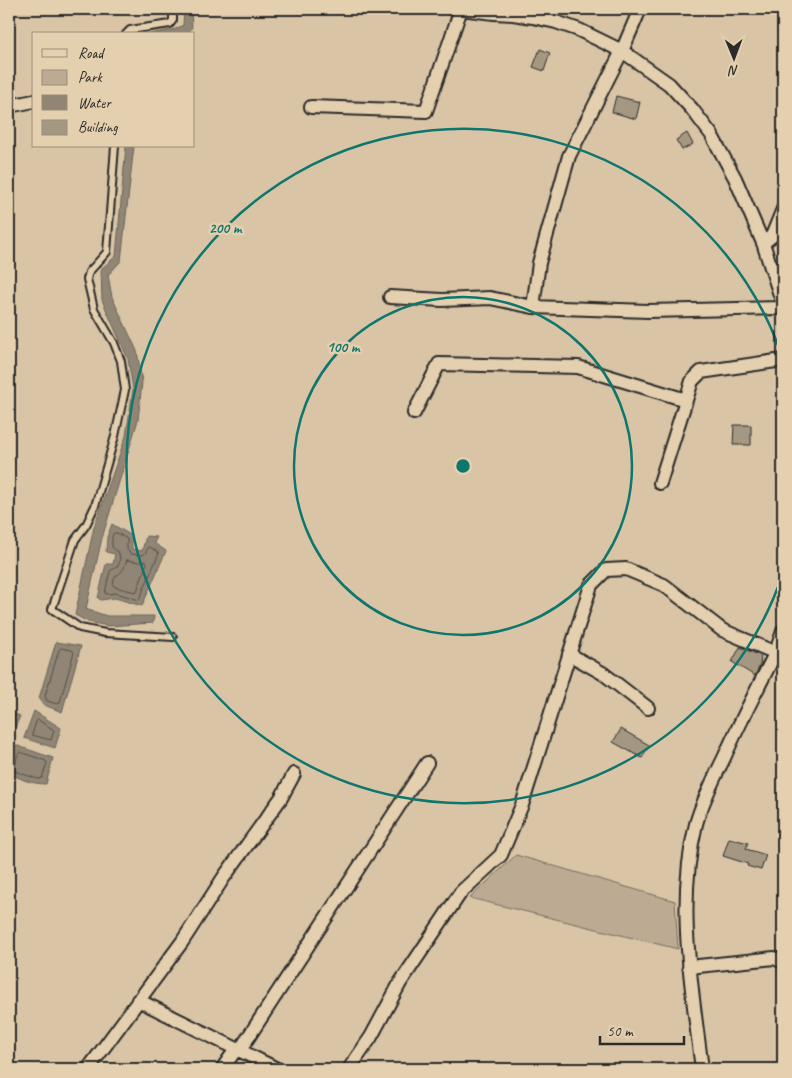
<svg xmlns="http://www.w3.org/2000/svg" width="792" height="1078" font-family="Caveat,sans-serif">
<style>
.green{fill:#bcab92;stroke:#746b5e}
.water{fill:#918674;stroke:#686257}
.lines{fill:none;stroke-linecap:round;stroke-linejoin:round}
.shore{stroke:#544f48;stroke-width:1}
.building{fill:#a59882;stroke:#2b2b2b}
.lane-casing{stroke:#2b2b2b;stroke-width:10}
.street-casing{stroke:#2b2b2b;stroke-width:16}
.lane{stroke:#e4cfae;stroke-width:6}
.street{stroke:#e4cfae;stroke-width:12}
.ring{fill:none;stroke:#0f766e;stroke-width:2.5}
.centre{fill:#0f766e;stroke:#e4cfae;stroke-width:2.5}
.ring-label{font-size:15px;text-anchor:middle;font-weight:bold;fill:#0f766e;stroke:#e4cfae;stroke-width:5;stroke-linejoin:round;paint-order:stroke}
</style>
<rect width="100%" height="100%" fill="#d9c5a6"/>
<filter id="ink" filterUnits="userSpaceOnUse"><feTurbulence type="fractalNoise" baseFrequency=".02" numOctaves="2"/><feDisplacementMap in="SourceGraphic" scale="10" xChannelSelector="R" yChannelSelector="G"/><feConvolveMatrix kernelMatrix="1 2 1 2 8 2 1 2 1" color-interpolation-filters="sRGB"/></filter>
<g filter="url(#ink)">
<!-- green -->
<path class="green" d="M516,855L675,901L678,949L470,898Z"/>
<!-- water -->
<path class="water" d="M183,9H191L192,27L188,34H149L176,29L183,25L184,11Z
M126,146H134L121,261L108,275L112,297L137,351L142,382L138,420L102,538L86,609L107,616H154L153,623L108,626L88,622L75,615L94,527L126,436L133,389L128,359L102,300L101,269L116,256Z
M112,524L132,536V549L142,551L146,536L157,537L154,543L166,551L142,606L115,598L101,600L98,598L106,564H113L115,554L106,552L107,537Z
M56,642L81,646L62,712L44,705L39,698Z
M9,711L20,716L12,735L9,734Z
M34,711L61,728L55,748L24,738Z
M15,745L53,758L46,784C34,784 18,780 9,771Z"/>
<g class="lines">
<!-- shore -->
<path class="shore" d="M114,533H117L127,539V550L131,554L143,555C147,553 146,548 150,547L159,553L139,600L116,593L107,594L105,593L110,571C119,566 121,565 119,553L112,547V537Z
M127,560L139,562L146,561L147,563L137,591L135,592L115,587L113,585C115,573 115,579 122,571C125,568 125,563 127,560Z
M61,648L72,650L74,652L60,702L57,704L47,701L45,696L59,650Z
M38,720L54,730L51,740L32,735L36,722Z
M20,752L46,761L47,763L42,778L38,779L17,772L14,769V767C17,763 16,755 20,752Z"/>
</g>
<!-- building -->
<path class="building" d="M540,49L550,53L544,71L533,67Z
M616,96L640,102L636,119L612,112Z
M687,133L693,144L682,150L676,140Z
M734,425H751V445H733Z
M740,647L761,656L760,665L755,676L732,662Z
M621,729L649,745L642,758L613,742Z
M729,838L748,843L746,849L766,855L761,870L747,866L748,864L723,856Z"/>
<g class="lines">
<defs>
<path id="lane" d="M126,34L130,30L170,24L173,20V9
M115,146L107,252L89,272L87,279L94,309L114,343L121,361L125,390L115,436L95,506L86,525L75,540L52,609L80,628L105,633L173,637"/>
<path id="street" d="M9,106L34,101
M311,107L426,111L461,9L494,13L513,14L533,17L556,22L579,30L622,51L669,84L692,109L711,134L735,178L763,243L783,304
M763,243L772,236L783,209
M390,297L442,300L490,298L533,307L648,311L783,308
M533,307L539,263L569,156L622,51L640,9
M414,413L439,364L578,367L686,400
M660,483L692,381L701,372L783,360
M569,654L604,674L648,708
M689,967L774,958L783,962
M138,1000L277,1069
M240,1050L427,763
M88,1069L182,942L224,877L281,798L294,774
M222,1069L237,1048
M349,1069L371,1037L400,983L461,892L501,855L522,805L591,585L606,570L626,569L664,585L722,630L783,656
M702,1069C692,988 676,905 696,824C702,802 714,778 724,758C740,722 758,687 776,652L783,631"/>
</defs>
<!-- lane casing -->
<use href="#lane" class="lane-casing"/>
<!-- street casing -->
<use href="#street" class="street-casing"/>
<!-- lane -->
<use href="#lane" class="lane"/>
<!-- street -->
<use href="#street" class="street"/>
</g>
</g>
<!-- distance rings -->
<g class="ring">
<circle cx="463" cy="466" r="169"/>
<path d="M783 573A337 337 0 1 1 783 359"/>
</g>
<circle cx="463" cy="466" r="8" class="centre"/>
<g class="ring-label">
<text x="225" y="233">200 m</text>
<text x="343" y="352">100 m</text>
</g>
<!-- margin -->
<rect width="792" height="1078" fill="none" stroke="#e4cfae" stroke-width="30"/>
<rect x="15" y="15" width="762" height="1048" fill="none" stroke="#2b2b2b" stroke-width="2" filter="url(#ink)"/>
<!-- legend -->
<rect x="32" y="32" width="162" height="115" fill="#e4cfae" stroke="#9a8d7a"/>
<rect x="42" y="49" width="25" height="8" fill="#e4cfae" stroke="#9a8d7a"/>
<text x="78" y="58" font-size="15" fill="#2b2b2b">Road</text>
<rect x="42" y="70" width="25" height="15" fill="#bcab92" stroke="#9a8d7a"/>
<text x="78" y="82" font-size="15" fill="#2b2b2b">Park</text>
<rect x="42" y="95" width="25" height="15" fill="#918674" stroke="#9a8d7a"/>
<text x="78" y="108" font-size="15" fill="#2b2b2b">Water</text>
<rect x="42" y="120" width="25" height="15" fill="#a59882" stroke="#9a8d7a"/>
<text x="78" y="132" font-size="15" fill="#2b2b2b">Building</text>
<!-- north arrow -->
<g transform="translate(734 58) rotate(179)" stroke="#e4cfae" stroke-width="4" paint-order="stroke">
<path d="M0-4L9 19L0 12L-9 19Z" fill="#2b2b2b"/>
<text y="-8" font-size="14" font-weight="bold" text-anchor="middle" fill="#2b2b2b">N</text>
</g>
<!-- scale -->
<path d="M600 1036v8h84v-8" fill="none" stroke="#2b2b2b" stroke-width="2.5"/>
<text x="607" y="1036" font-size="15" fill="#2b2b2b" stroke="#e4cfae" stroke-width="4" paint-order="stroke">50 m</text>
</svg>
